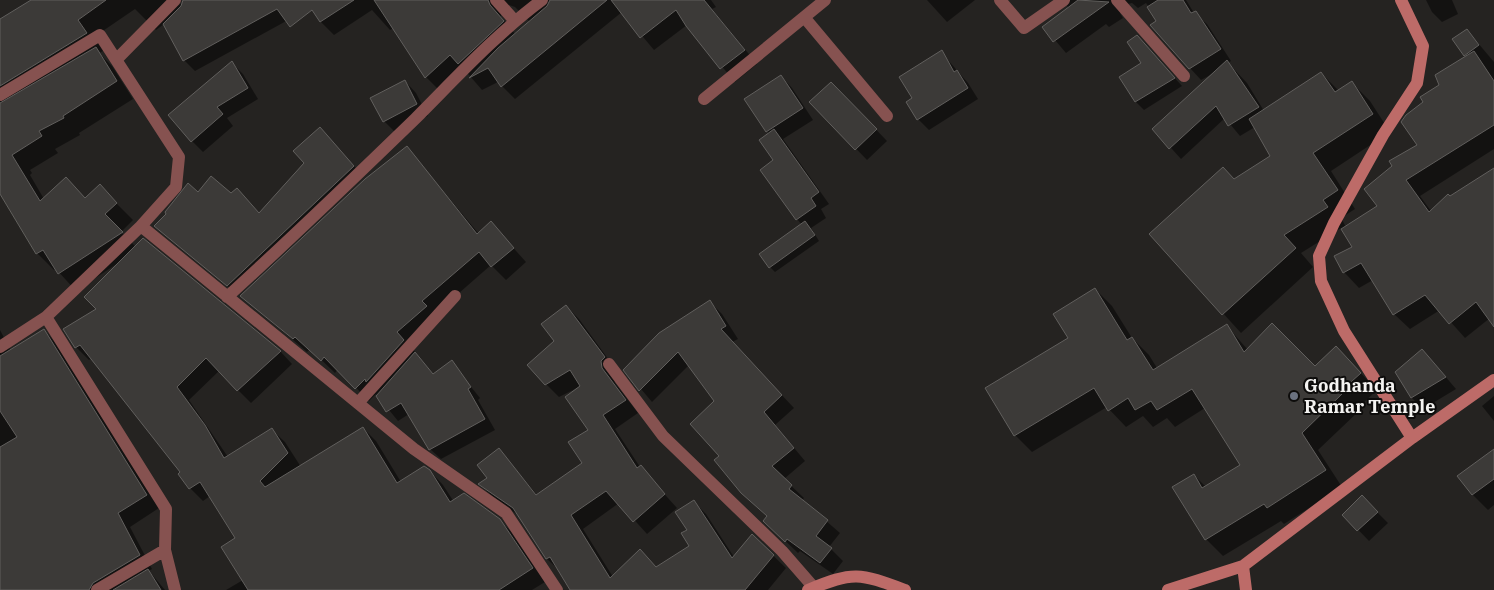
<svg xmlns="http://www.w3.org/2000/svg" width="1494" height="590" font-family="'IBM Plex Serif',serif">
<style>
.shadow{fill:#0007;fill-rule:evenodd}
.building{fill:#3c3a38;stroke:#615f5d}
.lines{fill:none;stroke-linecap:round;stroke-linejoin:round}
.street{stroke:#865250;stroke-width:12}
.secondary{stroke:#bd6b68;stroke-width:12}
.worship-dot{fill:#6b7280;stroke:#0d0c0b;stroke-width:2}
.labels{text-anchor:middle;stroke-width:4;stroke-linejoin:round;paint-order:stroke}
.poi-label{font-size:18px;font-weight:bold;fill:#f4f3f1;stroke:#0d0c0b;text-anchor:start}
</style>
<rect width="100%" height="100%" fill="#252321"/>
<!-- shadow -->
<path class="shadow" d="M33,0H177L185,9L195,0H288L299,14L195,71L184,60L164,24L156,30L135,9L94,37L103,51L99,53L112,66L133,99L79,133L80,135L55,149L58,153L30,170L32,173L30,175L44,199H86L116,203L133,220L121,232L136,247L280,351L292,364L251,403L219,371L189,400L228,457L272,430L285,442L301,467L363,428L376,441L401,482L430,471L443,485L454,502L499,520L513,533L545,582L532,590H226L243,580L237,538L210,496L203,501L190,488L179,474L182,472L92,358L89,360L76,347L97,309L118,263L76,291L56,269L54,270L37,253L0,192V21Z
M307,0H711L716,7L712,9L757,64L735,82L687,25L654,50L622,12L515,99L498,82L482,90L463,68L439,90L426,77L394,28L390,30L372,10L334,35L321,22ZM509,5L515,7L530,22L515,34L501,17V11Z
M927,0H975L947,22Z
M1061,0H1186L1194,13L1207,24L1231,61L1228,63L1247,83L1264,111L1321,73L1339,91L1352,83L1370,101L1390,132L1331,171L1355,209L1341,218L1346,227L1379,206L1419,145L1425,102L1467,57L1454,39L1467,30L1494,62V149L1420,196L1431,211L1494,169V324L1490,318L1465,338L1440,310L1410,329L1394,314L1373,280L1359,288L1344,272L1353,247L1341,228L1301,253L1313,267L1241,333L1151,234L1272,157L1255,127L1240,136L1225,118L1181,159L1154,129L1214,73L1201,80L1190,68L1146,3L1138,8L1132,3L1123,5L1120,13L1123,18L1109,27L1106,24L1066,53L1044,27L1069,8Z
M1426,0H1452L1458,14L1442,22L1432,12Z
M1145,45L1182,86L1144,110L1136,102L1121,77L1143,63Z
M941,52L968,83L978,99L929,130L918,119L913,99Z
M232,63L243,74L258,99L227,118L233,126L203,152L192,141Z
M781,76L792,88L813,120L783,139L829,204L821,209L826,218L811,228L819,241L775,272L770,267L802,225L797,219L775,161L769,134L746,99Z
M405,81L416,93L428,116L395,132L384,121Z
M842,94L887,141L867,160L811,102Z
M329,138L363,176L237,294L156,226L198,194L231,195L259,214Z
M407,148L479,234L491,223L526,262L506,280L491,265L434,315L410,346L434,375L451,362L480,398L478,400L495,430L441,459L430,449L409,414L398,421L376,394L369,401L338,369L335,373L310,349L307,352L242,296Z
M1095,289L1112,306L1132,338L1149,355L1157,368L1226,325L1248,350L1315,368L1353,365L1377,390L1358,408L1360,410L1318,450L1342,487L1284,524L1281,521L1223,556L1206,539L1194,475L1206,487L1241,465L1205,408L1175,427L1167,418L1153,427L1143,416L1126,427L1107,407L1032,452L1015,435L1070,339Z
M710,302L722,314L738,339L732,342L794,408L775,425L805,461L784,479L804,498L802,500L840,533L829,547L843,561L833,574L800,551L798,553L777,533L768,517L742,492L721,456L716,401L689,365L652,402L625,370Z
M566,306L579,319L617,371L614,375L615,383L638,413L615,429L640,467L677,508L647,534L619,503L583,529L613,577L656,568L691,546L688,530L694,502L706,514L734,557L752,535L786,568L768,590H570L560,571L547,559L518,515L493,497L480,484L489,478L499,450L538,496L583,463L589,430L583,385L559,397L546,384L555,341Z
M0,330L11,351L44,330L57,344L159,508L130,527L152,569L149,571L165,590H0Z
M1433,362L1456,389L1423,409L1412,398L1397,373Z
M1494,396V421L1482,406Z
M1494,450V505L1488,510L1473,495Z
M1362,497L1388,523L1369,541L1344,515Z"/>
<!-- building -->
<path class="building" d="M31,0H106L78,20L87,33L0,86V19Z
M183,0H354L320,22L312,10L290,27L277,9L183,61L163,24L181,6Z
M374,0H488L490,5L504,21L458,64L450,55L425,78Z
M550,0H607L501,87L488,68L469,78L498,48L547,6Z
M611,0H704L745,50L720,69L686,26L676,10L640,38Z
M1078,0L1109,2L1053,42L1042,27Z
M1158,0H1183L1191,13L1196,11L1221,49L1189,69L1150,25L1156,21L1147,7Z
M1467,29L1479,45L1464,56L1452,39Z
M1137,35L1175,78L1135,102L1119,77L1141,63L1127,42Z
M96,47L117,81L63,116L64,118L39,131L42,136L12,155L40,201L66,177L85,198L100,184L117,203L105,214L123,232L58,274L43,250L36,254L0,194V103Z
M942,50L954,72L957,70L968,88L917,120L906,102L912,98L899,77Z
M1474,51L1494,81V125L1406,180L1429,212L1448,194L1450,196L1494,168V327L1476,302L1449,324L1425,295L1393,315L1361,263L1343,273L1334,256L1352,247L1341,229L1377,206L1364,189L1392,166L1389,161L1417,145L1401,122L1406,115L1423,102L1420,97L1439,85L1435,75Z
M1227,60L1259,107L1228,126L1216,106L1169,149L1152,129Z
M232,61L248,88L217,107L223,114L191,142L168,115Z
M1321,72L1335,92L1352,81L1373,114L1313,153L1338,190L1323,200L1328,207L1284,235L1296,248L1222,315L1149,234L1223,167L1234,179L1270,156L1249,119Z
M781,75L803,108L766,132L744,99Z
M405,80L417,104L383,122L370,98Z
M831,82L877,129L855,150L809,102Z
M320,127L354,166L227,286L154,226L166,214L165,212L188,183L198,192L211,176L231,193L237,188L259,213L304,163L293,151Z
M774,129L819,192L811,198L816,206L796,220L760,170L773,160L759,140Z
M407,146L477,234L491,221L514,248L491,267L479,252L422,301L427,306L397,332L404,340L366,382L365,379L355,389L324,357L321,361L295,337L293,339L240,296L365,179Z
M805,221L815,235L769,268L759,254Z
M143,238L281,351L237,391L206,358L177,387L205,425L224,458L272,428L288,453L260,481L265,487L363,427L397,483L424,466L430,470L450,502L464,493L500,519L533,568L499,590H248L221,547L235,538L200,482L189,489L178,474L180,472L80,345L75,348L63,329L96,309L84,297Z
M1095,288L1127,340L1132,337L1153,370L1227,324L1244,352L1272,323L1315,366L1336,346L1361,373L1342,390L1344,392L1302,433L1326,470L1267,508L1264,504L1205,540L1172,487L1194,474L1202,488L1240,465L1192,389L1157,410L1151,401L1135,410L1128,398L1108,411L1094,388L1014,436L985,388L1068,338L1053,314Z
M710,300L726,326L721,329L782,395L764,412L794,448L772,466L792,485L789,489L828,520L816,536L832,548L820,563L787,539L785,542L763,521L767,516L741,493L714,460L719,456L690,424L714,401L678,352L639,391L623,370L659,333Z
M566,305L605,357L601,361L602,368L626,400L603,415L637,468L641,465L665,494L633,522L606,491L571,515L610,578L640,549L656,567L689,546L681,533L687,530L675,512L694,500L732,558L752,534L774,555L745,590H570L550,557L546,559L513,508L478,484L487,478L477,465L499,448L536,495L582,463L568,442L588,430L565,397L580,386L570,370L545,385L527,365L554,341L541,324Z
M44,329L147,495L118,513L140,555L93,583L89,590H0V447L17,437L0,411V356Z
M1422,349L1446,377L1411,398L1395,372Z
M415,352L433,374L452,360L471,387L468,389L485,419L429,450L401,403L386,412L376,396Z
M1494,449V479L1472,495L1457,476Z
M1362,495L1378,512L1357,531L1342,515Z
M148,569L161,590H113Z"/>
<g class="lines">
<!-- street -->
<path class="street" d="M496,0L515,21
M1000,0L1024,28L1064,0
M1117,0L1184,76
M804,17L887,116
M116,60L175,0
M0,95L100,35L179,157L176,187L141,226
M704,99L825,0
M227,297C291,239 353,179 415,119C456,78 495,35 542,0
M46,317L166,509L165,550
M0,347L46,317L141,226L414,449L506,513L557,590
M609,364L663,436L782,551L816,590
M358,403L455,296
M97,590L165,550L175,590"/>
<!-- secondary -->
<path class="secondary" d="M1401,0L1423,46L1417,83L1383,135L1334,223L1319,256L1321,281L1344,331L1412,438
M1243,566L1246,590
M808,590C854,571 859,573 905,590
M1168,590L1243,566L1412,438L1494,380"/>
</g>
<!-- markers -->
<circle class="worship-dot" cx="1294" cy="396" r="5"/>
<g class="labels">
<!-- poi labels -->
<g class="poi-label">
<text x="1304" y="392">Godhanda<tspan x="1304" dy="21">Ramar Temple</tspan></text>
</g>
</g>
</svg>
